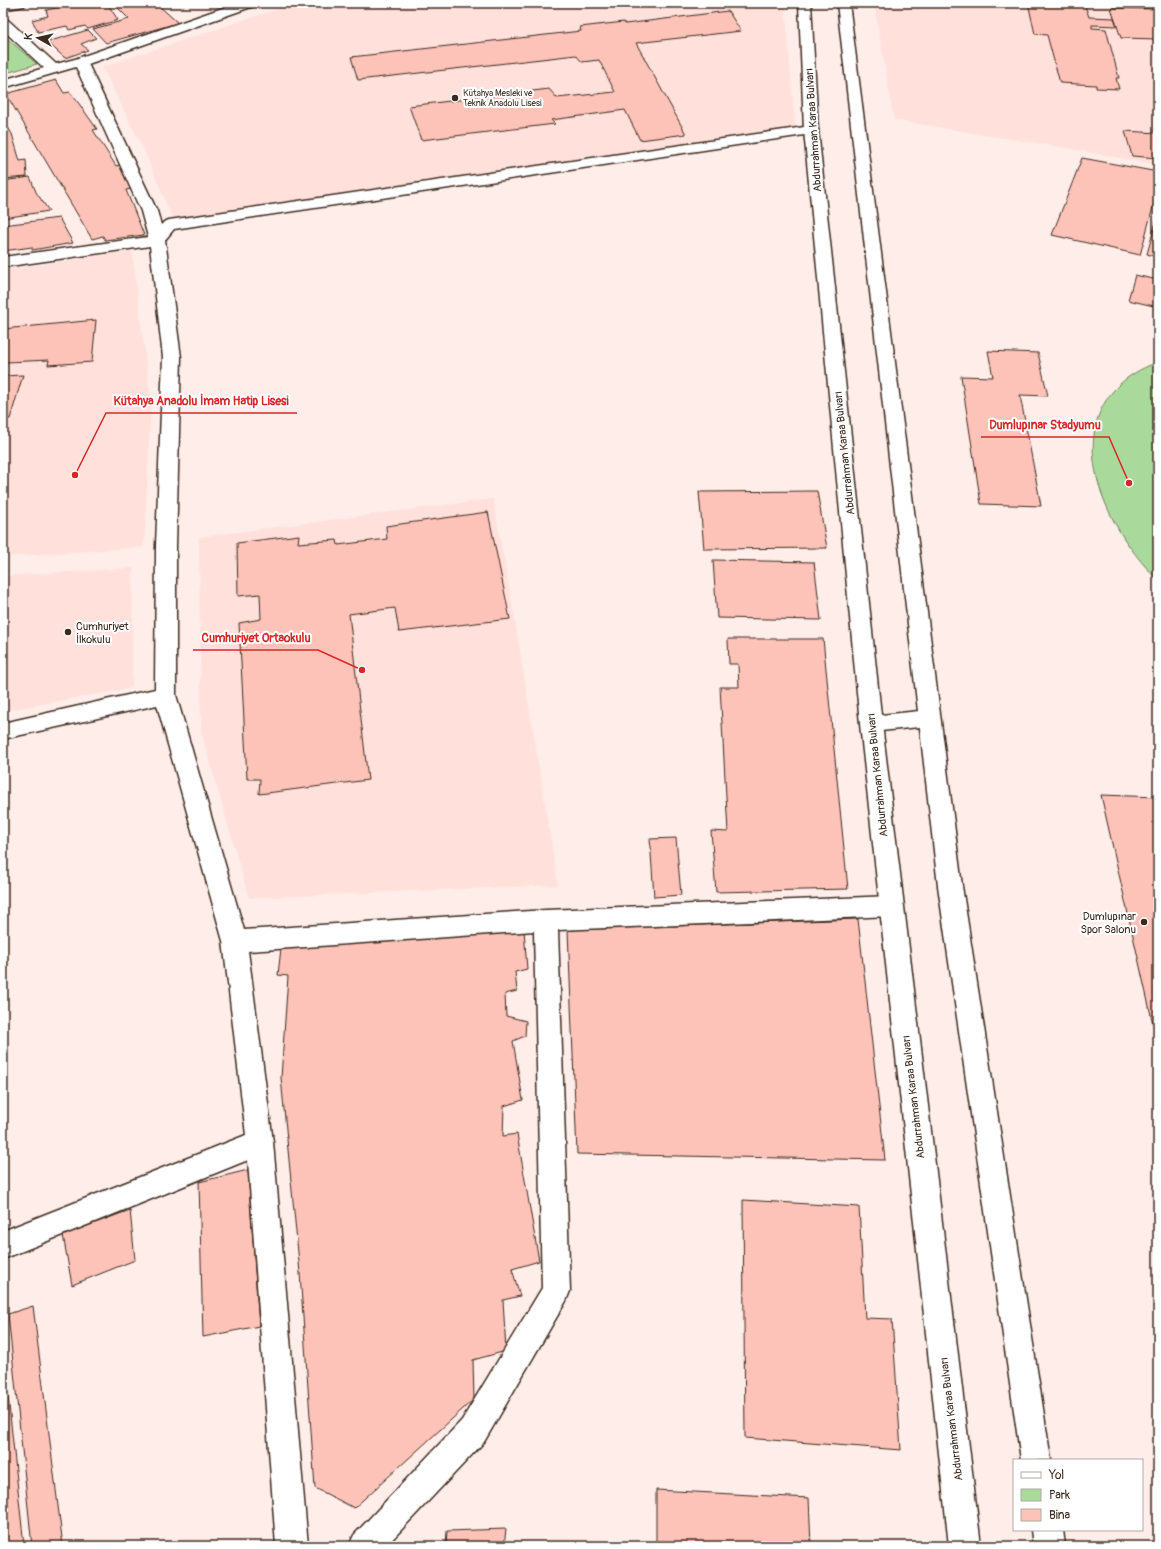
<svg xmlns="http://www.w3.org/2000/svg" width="1161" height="1549" font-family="Pangolin,sans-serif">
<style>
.built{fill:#ffe0db}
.green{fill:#aada9b;stroke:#72825c}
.building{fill:#fec3b8;stroke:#3b2a1e}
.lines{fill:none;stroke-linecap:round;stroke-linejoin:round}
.service-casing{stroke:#3b2a1e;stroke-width:3}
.minor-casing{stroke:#3b2a1e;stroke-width:3}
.secondary-casing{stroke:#3b2a1e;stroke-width:3}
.service{fill:#fff;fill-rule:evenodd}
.minor{fill:#fff;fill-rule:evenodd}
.secondary{fill:#fff;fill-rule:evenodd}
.poi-dot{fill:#3b2a1e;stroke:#fff;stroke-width:1.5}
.labels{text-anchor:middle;stroke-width:4;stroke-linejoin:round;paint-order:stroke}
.far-poi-label{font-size:9px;fill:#3b2a1e;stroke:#fff;text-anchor:start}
.street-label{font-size:11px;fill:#3b2a1e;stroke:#fff}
.poi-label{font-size:11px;fill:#3b2a1e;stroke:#fff;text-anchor:start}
.leader{fill:none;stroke:#d62828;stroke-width:1.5}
.callout-dot{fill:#d62828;stroke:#fff;stroke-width:1.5}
.callout-label{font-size:12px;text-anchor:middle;font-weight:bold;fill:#d62828;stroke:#fff;stroke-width:4;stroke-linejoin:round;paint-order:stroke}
</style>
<rect width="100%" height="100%" fill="#ffedea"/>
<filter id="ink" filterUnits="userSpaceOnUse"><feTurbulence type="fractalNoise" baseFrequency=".025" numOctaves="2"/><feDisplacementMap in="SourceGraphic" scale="8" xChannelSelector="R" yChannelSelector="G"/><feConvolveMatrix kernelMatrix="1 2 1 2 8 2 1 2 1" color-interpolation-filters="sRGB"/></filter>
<g filter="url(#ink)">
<!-- built -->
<path class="built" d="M296,3H785L795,129L173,219L143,148L102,67Z
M874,3H1158V165L1067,148L894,120Z
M132,251L151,402L144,547L3,557V270Z
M493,499L513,608L558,885L249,898L201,731L199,537Z
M133,568L132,688L3,711V576Z"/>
<!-- green -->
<path class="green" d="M3,35L37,64L3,74Z
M1158,362V581C1143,564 1127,546 1116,525C1081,462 1080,390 1158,362Z"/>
<!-- building -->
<path class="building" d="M83,3H107L118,20L88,29L85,26L69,30L67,26L38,32L32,20L48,16L46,10Z
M113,3H156L178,23L106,43L93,29L129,19Z
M1028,3H1084L1089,17L1114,18L1117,26L1092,25V28L1106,29L1119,78H1116L1119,89L1096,88V85L1060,83L1047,35L1035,34Z
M1111,8L1158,9V39L1121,38Z
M728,11L741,31L636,43L686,134L640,140L625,110L551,120L555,124L421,140L409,106L549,89L557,98L615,92L599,60L582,62L576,55L358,80L351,57L581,31L580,27L624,22L625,24Z
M88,30L96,38L81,44L88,50L65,58L47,42Z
M56,80L64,93L70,92L80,105L97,129L93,130L116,166L120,165L131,189L126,190L144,235L105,240L103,236L92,239L6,94Z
M3,119L12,134L20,161L26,160L27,177L3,179Z
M1125,131L1158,133V158L1132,156Z
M1082,158L1158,172V189L1140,255L1052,235Z
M30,177L36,192L49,211L3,218V181Z
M1158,214V257L1147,254Z
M59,218L73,243L32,250V247L3,251V225Z
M1135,275L1158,280V307L1128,300Z
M96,320L92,362L48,365L49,360L7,362L3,374V329Z
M988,351L1038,353L1048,396L1020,395L1041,506L981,504L961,376L993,377Z
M23,375L10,419H3V376Z
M817,491L827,548L704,549L699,492Z
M488,512L510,619L399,632L395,608L349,614L368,780L259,794L260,779H247L239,623L261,619L260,594L238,596L237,543L299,535L298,543L337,540L338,545L387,539L386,526Z
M713,560L814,562L821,620L717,618Z
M728,639H823L848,889L716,892L711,831L728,832L720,687H739L738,664H729Z
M1101,795L1158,797V1046Z
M676,838L681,895L654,897L650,839Z
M858,919L885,1160L577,1154L568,930Z
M524,930L527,969L515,972L517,991L505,994L506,1016L526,1021L525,1036L513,1041L523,1100L504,1106L503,1136L517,1134L539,1261L512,1269L520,1296L503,1300L506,1351L473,1360L474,1399L354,1508L315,1488L300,1273L281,1078L288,976L278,975L281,948Z
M248,1170L259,1326L203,1337L199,1182Z
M743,1200L859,1207L865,1318L892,1319L901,1450L745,1438Z
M130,1210L135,1260L72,1285L63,1235Z
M33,1306L63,1546H32L8,1314Z
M3,1349L24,1546H3Z
M656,1490L809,1498L811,1546H656Z
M506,1529L504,1546H446L447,1531Z"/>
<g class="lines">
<defs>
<path id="service" d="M929,710L937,712L940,718L937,724L929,726L871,732L863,730L860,724L863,718L871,716Z"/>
<path id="minor" d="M3,3H25L24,6L3,10Z
M237,3H255L254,6L88,64L157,211L161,225L164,222L169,220L811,126L816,127L818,130L816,133L811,134L174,229L165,240L181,357L176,546V695L244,930L546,910L891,896L899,899L903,906L899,913L891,916L558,930L570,1291L566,1301L484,1442L386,1546H349L354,1535L462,1420L542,1288L534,931L248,951L273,1142L308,1546H276L248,1160L3,1259V1231L246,1135L223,941L157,705L3,739V723L155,689L156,546L163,357L150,246L3,267V257L148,237L141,211L76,67L3,88V80L44,68L3,30V19L8,20L56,64L75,59Z"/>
<path id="secondary" d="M799,3H811L818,130L882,724L981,1546H949L860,724L804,130Z
M837,3H849L962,886L1051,1460H1021L938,886Z
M1031,1530H1063L1065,1546H1033Z"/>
</defs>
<!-- service casing -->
<use href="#service" class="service-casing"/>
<!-- minor casing -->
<use href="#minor" class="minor-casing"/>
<!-- secondary casing -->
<use href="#secondary" class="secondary-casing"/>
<!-- service -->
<use href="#service" class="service"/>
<!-- minor -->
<use href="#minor" class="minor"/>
<!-- secondary -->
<use href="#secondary" class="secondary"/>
</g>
</g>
<!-- markers -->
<g class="poi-dot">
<circle cx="455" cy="98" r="4"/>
<circle cx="68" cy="632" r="4"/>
<circle cx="1144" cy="922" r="4"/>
</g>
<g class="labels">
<!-- far-poi labels -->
<g class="far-poi-label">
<text x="463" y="96">Kütahya Mesleki ve<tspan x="463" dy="10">Teknik Anadolu Lisesi</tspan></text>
</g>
<!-- street labels -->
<g class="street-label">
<text transform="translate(813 130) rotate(-94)" y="4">Abdurrahman Karaa Bulvarı</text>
<text transform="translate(844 453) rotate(-96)" y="4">Abdurrahman Karaa Bulvarı</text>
<text transform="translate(877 775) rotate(-96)" y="4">Abdurrahman Karaa Bulvarı</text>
<text transform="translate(913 1097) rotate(-97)" y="4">Abdurrahman Karaa Bulvarı</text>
<text transform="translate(951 1419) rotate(-97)" y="4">Abdurrahman Karaa Bulvarı</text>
</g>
<!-- poi labels -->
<g class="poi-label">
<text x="76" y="630">Cumhuriyet<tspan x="76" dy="13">İlkokulu</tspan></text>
<text x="1136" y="920" text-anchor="end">Dumlupınar<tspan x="1136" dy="13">Spor Salonu</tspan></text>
</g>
</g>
<!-- callouts -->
<path class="leader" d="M75 475L106 413H297M1129 483L1109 437H981M362 670L318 650H193"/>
<g class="callout-dot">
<circle cx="75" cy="475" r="4"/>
<circle cx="1129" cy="483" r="4"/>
<circle cx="362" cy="670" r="4"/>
</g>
<g class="callout-label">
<text x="201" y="405">Kütahya Anadolu İmam Hatip Lisesi</text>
<text x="1045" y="429">Dumlupınar Stadyumu</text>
<text x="256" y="642">Cumhuriyet Ortaokulu</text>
</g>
<!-- margin -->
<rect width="1161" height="1549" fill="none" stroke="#fff" stroke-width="16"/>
<rect x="8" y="8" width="1145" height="1533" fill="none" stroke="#3b2a1e" stroke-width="1.5" filter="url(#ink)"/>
<!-- legend -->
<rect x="1013" y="1459" width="130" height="72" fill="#ffffff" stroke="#b1aaa5"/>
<rect x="1021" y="1472" width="20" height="6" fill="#ffffff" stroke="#b1aaa5"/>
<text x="1049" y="1479" font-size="12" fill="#3b2a1e">Yol</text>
<rect x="1021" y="1489" width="20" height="12" fill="#aada9b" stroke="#b1aaa5"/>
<text x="1049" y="1499" font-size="12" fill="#3b2a1e">Park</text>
<rect x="1021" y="1509" width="20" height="12" fill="#fec3b8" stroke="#b1aaa5"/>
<text x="1049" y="1519" font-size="12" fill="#3b2a1e">Bina</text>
<!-- north arrow -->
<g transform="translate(38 38) rotate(278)" stroke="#ffffff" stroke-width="3" paint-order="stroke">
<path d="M0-3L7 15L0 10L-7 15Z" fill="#3b2a1e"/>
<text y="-6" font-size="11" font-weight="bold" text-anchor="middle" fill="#3b2a1e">K</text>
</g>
</svg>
